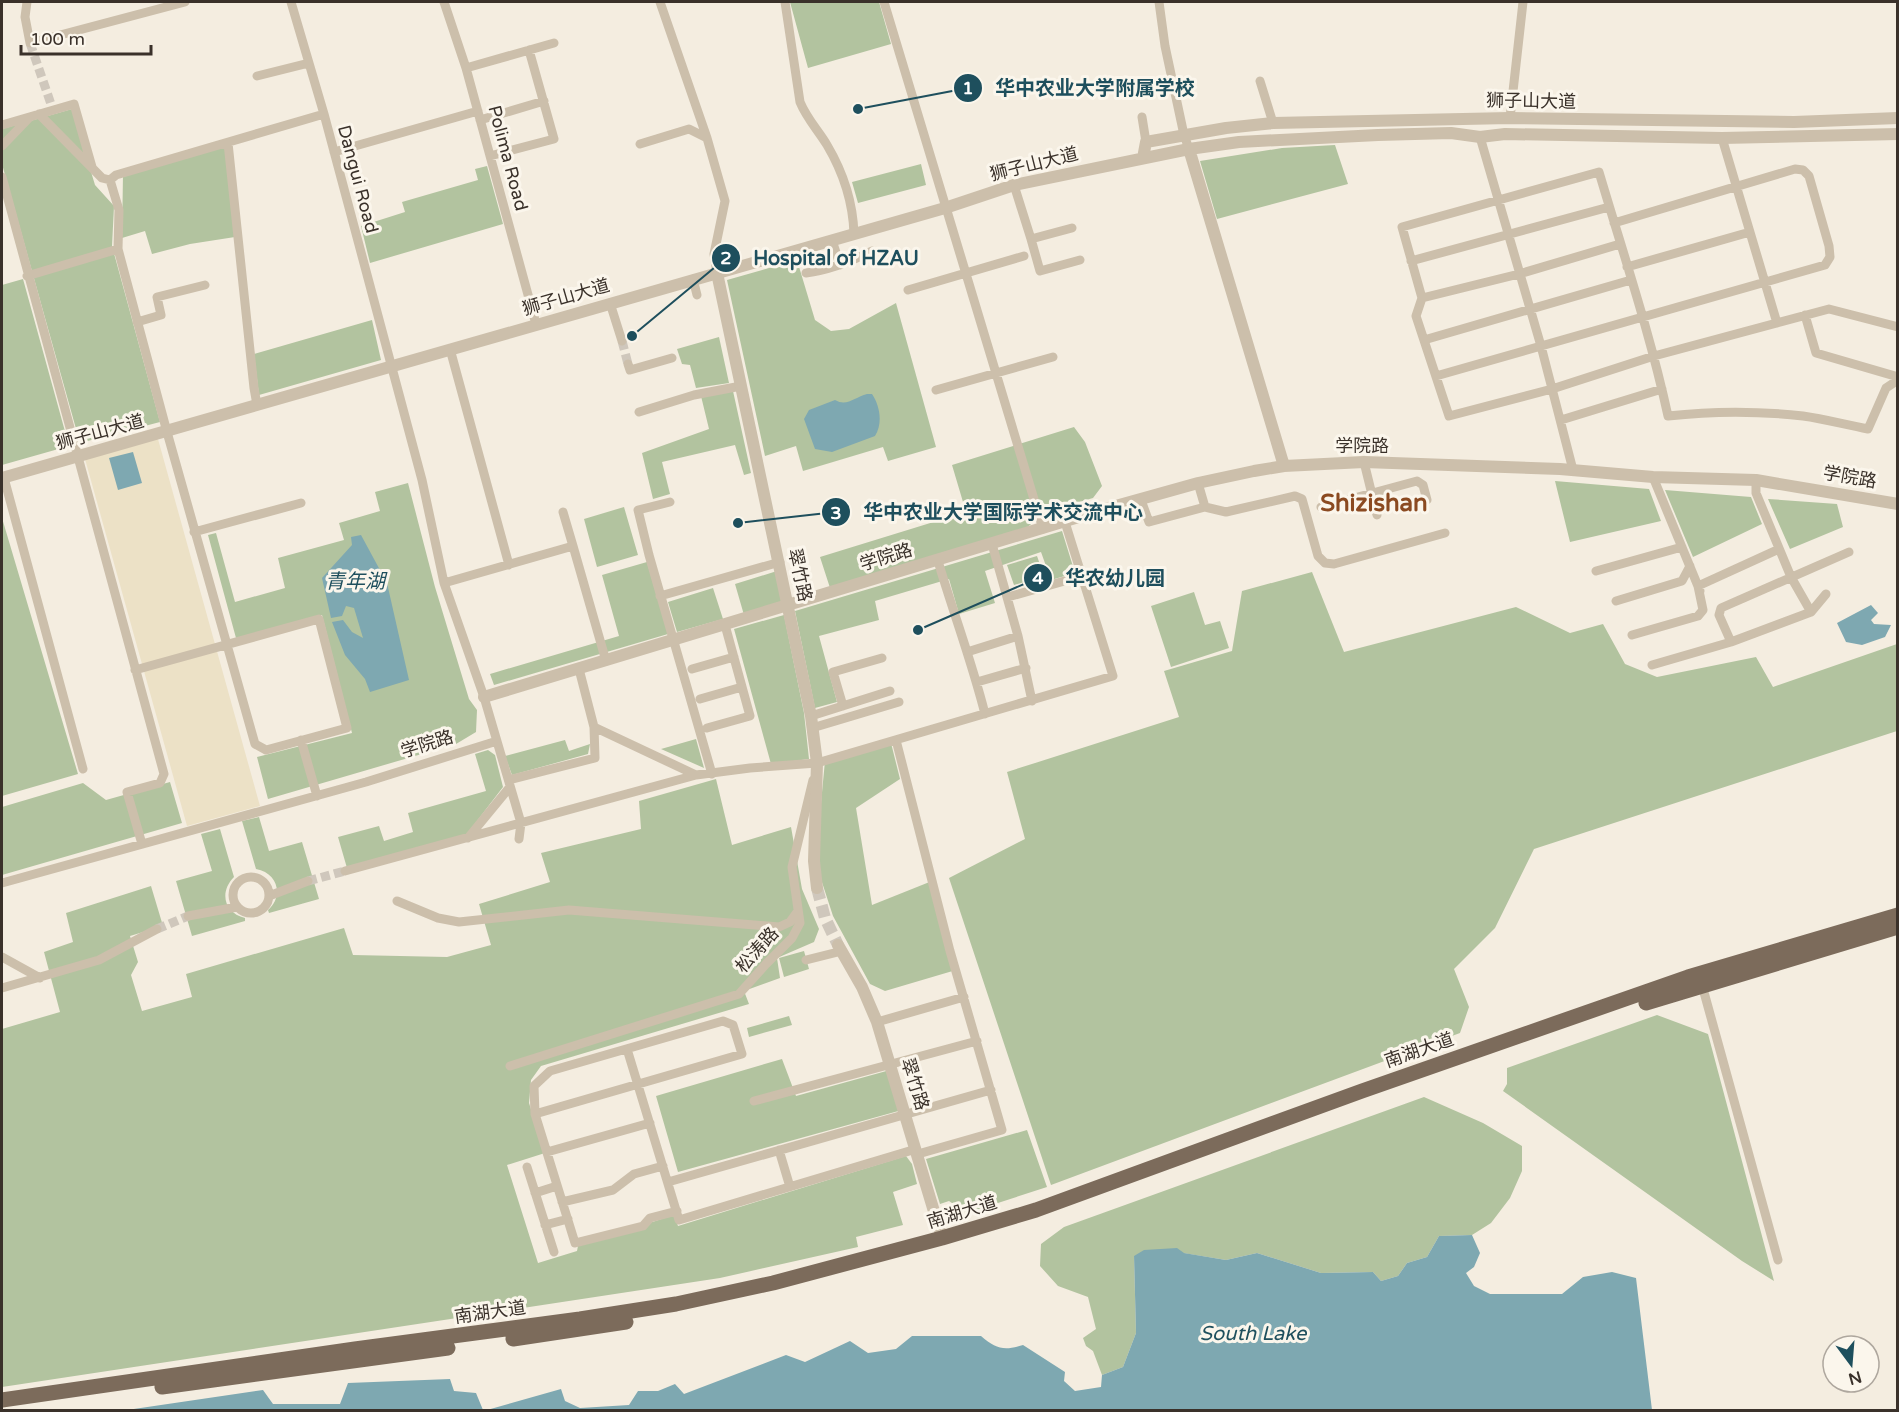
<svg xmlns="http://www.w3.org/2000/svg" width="1899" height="1412" font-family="'Varela Round','Noto Sans SC',sans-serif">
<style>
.green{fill:#b2c39f}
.plaza{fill:#ece1c6}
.water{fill:#7ea8b1}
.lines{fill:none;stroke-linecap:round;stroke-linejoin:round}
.minor-tunnel{stroke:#cfc7bc;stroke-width:9;stroke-dasharray:9 4.5;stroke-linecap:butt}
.tertiary-tunnel{stroke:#cfc7bc;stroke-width:12;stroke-dasharray:12 6;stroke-linecap:butt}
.minor{stroke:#ccbfab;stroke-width:9}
.tertiary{stroke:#ccbfab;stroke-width:12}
.primary{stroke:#7c6b5b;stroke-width:15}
.labels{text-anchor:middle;stroke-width:6;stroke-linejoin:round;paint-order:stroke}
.street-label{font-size:18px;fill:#3a312a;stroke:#fbf6ec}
.water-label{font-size:20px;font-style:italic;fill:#1e4f5d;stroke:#fbf6ec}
.district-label{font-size:24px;font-weight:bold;fill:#8b4a21;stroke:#fbf6ec}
.leader{fill:none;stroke:#1e4f5d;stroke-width:2}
.callout-dot{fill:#1e4f5d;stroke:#fbf6ec;stroke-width:2}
.mark-label{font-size:18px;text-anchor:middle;font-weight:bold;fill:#fff}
.callout-label{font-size:20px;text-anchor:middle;font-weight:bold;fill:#1e4f5d;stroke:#fbf6ec;stroke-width:6;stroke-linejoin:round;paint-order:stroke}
</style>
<rect width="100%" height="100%" fill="#f4ede0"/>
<!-- green -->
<path class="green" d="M790,2H879L891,44L808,68Z
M72,109L95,185L114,206L112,246L160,422L80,443L2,164V129Z
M1335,145L1348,184L1217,219L1200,161L1282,148Z
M225,147L235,237L190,244L152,254L145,231L122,238L123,174Z
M921,164L926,185L858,203L852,182Z
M487,166L503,224L370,263L361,226L405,212L402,202L478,180L475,169Z
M797,260L815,320L831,331L849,329L896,303L936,447L888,461L883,447L803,471L796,446L765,456L727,280Z
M23,279L69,446L2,465V285Z
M372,320L381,360L259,395L254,354Z
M719,337L729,383L696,388L690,365L682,364L677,349Z
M733,391L751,473L744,475L735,445L662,462L670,494L653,499L642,453L709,429L701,396Z
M1074,427L1085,442L1102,486L1093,498L1045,512L1023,531L831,591L820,557L966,512L952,465Z
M1555,481L1649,489L1661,521L1570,542Z
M408,483L435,587L469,699L477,710L476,732L456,744L268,799L257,757L352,733L322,615L236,638L208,535L216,533L235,602L285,588L278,558L344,540L339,523L380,511L375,492Z
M1665,490L1751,497L1762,524L1693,557Z
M1768,499L1837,504L1843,527L1790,549Z
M624,507L638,555L597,567L584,519Z
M2,518L78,774L2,796Z
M1062,531L1075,573L1051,580L1041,552L985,571L995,603L959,614L949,579L875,601L879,620L819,636L837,702L815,708L795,611Z
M1037,556L1044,576L1014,585L1007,565Z
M647,562L668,634L494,685L490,674L619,636L602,575Z
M777,571L783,604L744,615L735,584Z
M1312,572L1344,652L1516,607L1570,633L1603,624L1625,664L1657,677L1756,657L1773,687L1897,644V731L1534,849L1495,928L1454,969L1469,1007L1460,1033L1051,1185L949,878L1025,839L1007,772L1179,717L1164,671L1232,651L1242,591Z
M713,588L723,619L677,632L668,602Z
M1194,592L1205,625L1220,621L1229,648L1171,667L1151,606Z
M784,615L804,713L809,759L771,764L734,629Z
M696,739L704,768L661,749Z
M565,740L569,751L590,744L588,754L512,775L505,756Z
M891,743L900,779L856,808L872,905L932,881L956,970L885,991L870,984L833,916L818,870V834L825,761Z
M488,750L495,755L503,787L467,834L347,868L338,837L379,826L384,841L413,832L408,813L486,791L475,754Z
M716,779L732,845L791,827L802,889L819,929L814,942L777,958L780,978L744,991L749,1004L541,1066L531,1080L529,1103L545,1153L507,1165L538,1263L577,1251L578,1246L674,1215L678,1226L906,1156L912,1164L917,1184L893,1192L903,1225L856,1237L858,1247L720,1278L2,1387V1029L60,1012L44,952L73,942L66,913L151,886L163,926L130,936L138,962L131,975L142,1011L192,997L186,974L344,928L353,955L447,957L491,945L479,904L550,882L541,853L641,829L639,801Z
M170,782L182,823L2,875V807L83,783L106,800Z
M259,817L269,851L302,842L319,899L269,913L268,910C284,896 278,873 256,869L242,821Z
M220,829L234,877C219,892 224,913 245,918V921L192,936L176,881L212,871L201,834Z
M804,951L809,969L784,977L779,958Z
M1657,1015L1708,1034L1774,1281L1742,1261L1503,1091L1507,1084V1068Z
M789,1016L792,1025L749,1037L747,1028Z
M782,1059L796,1096L890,1070L902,1110L678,1172L656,1096Z
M1424,1097L1483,1123L1522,1146V1171L1510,1198L1491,1223L1472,1235L1439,1236L1427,1257L1407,1263L1398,1276L1381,1281L1373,1272L1321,1273L1257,1253L1226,1260L1183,1253L1134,1256L1136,1333L1123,1367L1102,1375L1093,1351L1086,1346L1083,1338L1096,1329L1088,1297L1058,1286L1040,1266L1041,1244L1064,1227Z
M1027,1130L1047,1187L967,1213L949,1201L940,1204L926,1159Z"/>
<!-- plaza -->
<path class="plaza" d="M158,439L260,806L187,826L85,459Z"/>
<!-- water -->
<path class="water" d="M867,394H872C880,406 883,423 875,436L832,452L815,449L804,419L809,410L835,400C847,407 855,397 867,394Z
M133,452L142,483L118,490L109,458Z
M361,535L387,583L409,680L370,692L365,679L345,655L332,622L343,620L352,632L363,638L354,608L346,606L342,616L331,618L322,578L352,545L351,537Z
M1871,605L1878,613L1871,620L1874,624L1891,625L1885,637L1862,645L1846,642L1837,623Z
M1472,1235L1480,1253L1474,1267L1466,1273L1474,1286L1490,1294H1562L1583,1277L1612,1272L1636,1278L1652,1410H487L561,1389L565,1401L580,1408L629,1405L638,1391H658L675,1384L684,1394L786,1355L805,1362L850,1341L868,1353L896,1349L912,1336H981C996,1349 1004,1351 1023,1345L1065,1372L1064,1381L1075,1391L1101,1387L1102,1375L1123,1367L1136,1333L1134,1256L1144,1250L1177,1248L1184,1253L1226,1260L1257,1253L1321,1273L1373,1272L1381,1281L1398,1276L1407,1263L1427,1257L1439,1236Z
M450,1379L454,1391L476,1393L483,1410H127L263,1390L273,1404H340L348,1383Z"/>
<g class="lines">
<!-- minor-tunnel -->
<path class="minor-tunnel" d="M30,43L53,110
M622,341L628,364
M308,881L345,871
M157,929L188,916"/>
<!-- tertiary-tunnel -->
<path class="tertiary-tunnel" d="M817,888L825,918L838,945"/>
<!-- minor -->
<path class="minor" d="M27,2L25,17L30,43L185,2
M291,2L324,114L422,480L444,583L484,697L521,823L519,839
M444,2L466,68L536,324
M660,2L707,138L725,201L714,254L717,273
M785,2L800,102C807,119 818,130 827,145C843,172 853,203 854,234
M884,2L1043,529
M1159,2L1165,46L1184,135L1189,149
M466,68L554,43
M257,76L309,63
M1260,81L1273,123
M39,114L102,178L110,180L116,175L324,114
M1142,117L1146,142
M1510,118L1523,2
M480,120L544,101
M2,125L74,104L92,167
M1480,137L1541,346L1573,470
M1722,138L1777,323
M228,143L254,388L257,405
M640,144L689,129L707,138
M2,146L29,118
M334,152L478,111
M490,156L554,139L529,50
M2,177L164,774L160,783L127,792L142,844
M110,180L119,210L118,249L167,432L255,744L266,750L347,728L319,619L135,670
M1014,185L1031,239L1072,228
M1031,239L1040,271L1080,260
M832,240L840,265
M1411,261L1609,207
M1627,267L1750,232
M806,273C830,270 850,262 872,251
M27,276L118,249
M693,279L697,295
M908,290L1024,256
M1422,298L1519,274L1620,244
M610,303L622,341
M1805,315L1816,353L1898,377
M137,322L161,315L157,297L205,285
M1898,327L1829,309L1654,356L1552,389L1449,416L1416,316L1422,298L1402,227L1599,172C1623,253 1650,333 1668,416C1712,411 1759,411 1803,416C1825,419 1846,425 1868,429L1886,388L1898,380
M1424,340L1631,280
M450,349L509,565
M628,364L630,370L672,358
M1436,376L1825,265L1830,257L1829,246L1809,176L1803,170L1795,169L1614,223
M936,390L1053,357
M639,412L694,395L741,386
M1561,420L1662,389
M1364,462L1377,515
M1653,477L1700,591
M4,478L83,769
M1756,480V493L1791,577L1811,612
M1141,500L1149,522L1205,507L1198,483
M670,502L638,510L649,555L712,774
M1205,507L1226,512L1295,496L1302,499L1318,556L1325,563L1334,564L1445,533
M1321,507L1417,481L1423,485L1427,500
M563,512L573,546
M194,532L301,503
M992,544L1018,636L1032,701
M938,561C953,612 972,662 985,714
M1596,571L1682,547
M444,583L573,546L606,661
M660,596L780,562
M1008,597L1082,576
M1616,601L1682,581L1690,566
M1632,635L1698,616L1703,610L1698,586L1779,549
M1731,642L1719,615L1721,608L1849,552
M967,652L1018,636
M1652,665L1731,642L1811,612L1826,594
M579,669L594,727L696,775L750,768L817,763L1113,676L1065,522
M692,669L734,657
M977,682L1026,668
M700,699L742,687
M843,706L833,672L882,658
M811,716L890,691
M707,728L750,716L725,625
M812,728L899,702
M301,740L317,796
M896,740L950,951L1002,1130L918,1154
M509,780L595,758L594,727
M468,838L509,788
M345,871L696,775
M233 895a18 18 0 1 1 36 0a18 18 0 1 1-36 0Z
M2,883L366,782L497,741
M269,896L308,881
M397,901L438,918L459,922L569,910L779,927L790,922L798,911
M188,916L237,907
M2,957L40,978
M806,960L842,951
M1702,985L1778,1260
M2,988L99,960L157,929
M877,1022L964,997
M627,1049L679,1220L916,1149
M510,1066L739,994L766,964L792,938L800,923L792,867L813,780
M754,1101L977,1041
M535,1114L742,1054L733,1025L723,1021L550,1071L534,1086L535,1114L575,1243L643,1226L650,1218L677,1211
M779,1150L790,1187
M547,1152L650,1123
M527,1167L554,1252
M668,1182L991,1090
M535,1193L557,1186
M562,1202L613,1190L634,1174L663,1166
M545,1225L568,1219"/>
<!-- tertiary -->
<path class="tertiary" d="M1189,149L1284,466
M1143,158L1146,142L1226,128L1273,123L1510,118L1794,122L1898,118
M717,273L811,716L817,763L814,861L817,888
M2,478L945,208L1014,185L1189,149L1239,142L1378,135L1451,133L1480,137L1505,134L1722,138L1898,134
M484,697L1105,509L1198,483L1254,471L1284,466L1364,462L1560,469L1653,477L1756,480L1898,504
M838,945L862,987L877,1022L942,1238"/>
<!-- primary -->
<path class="primary" d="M1646,1003L1898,927
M513,1339L626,1322
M162,1387L448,1348
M2,1400L355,1349L580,1319L676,1304L773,1283L942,1238L1036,1210L1362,1091L1688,977L1898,915"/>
</g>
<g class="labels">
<!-- street labels -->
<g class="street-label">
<text transform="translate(1531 101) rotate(1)" y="6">狮子山大道</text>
<text transform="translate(508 158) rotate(75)" y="6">Polima Road</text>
<text transform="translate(1034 164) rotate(-14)" y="6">狮子山大道</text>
<text transform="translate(358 179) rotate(75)" y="6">Dangui Road</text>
<text transform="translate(566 297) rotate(-16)" y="6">狮子山大道</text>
<text transform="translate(100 432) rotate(-15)" y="6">狮子山大道</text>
<text x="1362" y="452">学院路</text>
<text transform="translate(1850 477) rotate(10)" y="6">学院路</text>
<text transform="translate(886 557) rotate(-17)" y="6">学院路</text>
<text transform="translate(800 575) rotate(78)" y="6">翠竹路</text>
<text transform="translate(427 744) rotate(-17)" y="6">学院路</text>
<text transform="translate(757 950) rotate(-48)" y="6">松涛路</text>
<text transform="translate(1419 1050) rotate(-19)" y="6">南湖大道</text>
<text transform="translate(915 1084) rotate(73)" y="6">翠竹路</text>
<text transform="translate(962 1212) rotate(-17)" y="6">南湖大道</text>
<text transform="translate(490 1312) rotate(-8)" y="6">南湖大道</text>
</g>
<!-- water labels -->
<g class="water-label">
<text x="355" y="588">青年湖</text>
<text x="1253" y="1340">South Lake</text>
</g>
<!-- district labels -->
<g class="district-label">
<text x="1374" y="511">Shizishan</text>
</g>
</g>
<!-- callouts -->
<path class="leader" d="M858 109L968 88M632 336L726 258M738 523L836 512M918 630L1038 578"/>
<g class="callout-dot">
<circle cx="858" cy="109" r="6"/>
<circle cx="632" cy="336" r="6"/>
<circle cx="738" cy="523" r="6"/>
<circle cx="918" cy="630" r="6"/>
<circle cx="968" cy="88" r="15"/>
<circle cx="726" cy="258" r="15"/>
<circle cx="836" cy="512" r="15"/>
<circle cx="1038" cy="578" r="15"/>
</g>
<g class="mark-label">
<text x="968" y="94">1</text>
<text x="726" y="264">2</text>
<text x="836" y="519">3</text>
<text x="1038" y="584">4</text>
</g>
<g class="callout-label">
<text x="1095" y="95">华中农业大学附属学校</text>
<text x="836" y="265">Hospital of HZAU</text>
<text x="1003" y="519">华中农业大学国际学术交流中心</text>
<text x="1115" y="585">华农幼儿园</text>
</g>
<!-- border -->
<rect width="1899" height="1412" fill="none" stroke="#3a312a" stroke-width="6"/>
<!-- north arrow -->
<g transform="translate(1851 1364) rotate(164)"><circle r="28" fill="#fbf6ec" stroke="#aea79e" stroke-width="1.5"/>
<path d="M0-4.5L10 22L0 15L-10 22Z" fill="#1e4f5d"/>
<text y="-9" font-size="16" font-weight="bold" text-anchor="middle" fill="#3a312a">N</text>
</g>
<!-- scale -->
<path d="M21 45v9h130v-9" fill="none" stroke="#3a312a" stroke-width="3"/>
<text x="30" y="45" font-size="18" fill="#3a312a" stroke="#fbf6ec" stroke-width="4.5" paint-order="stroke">100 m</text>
</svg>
